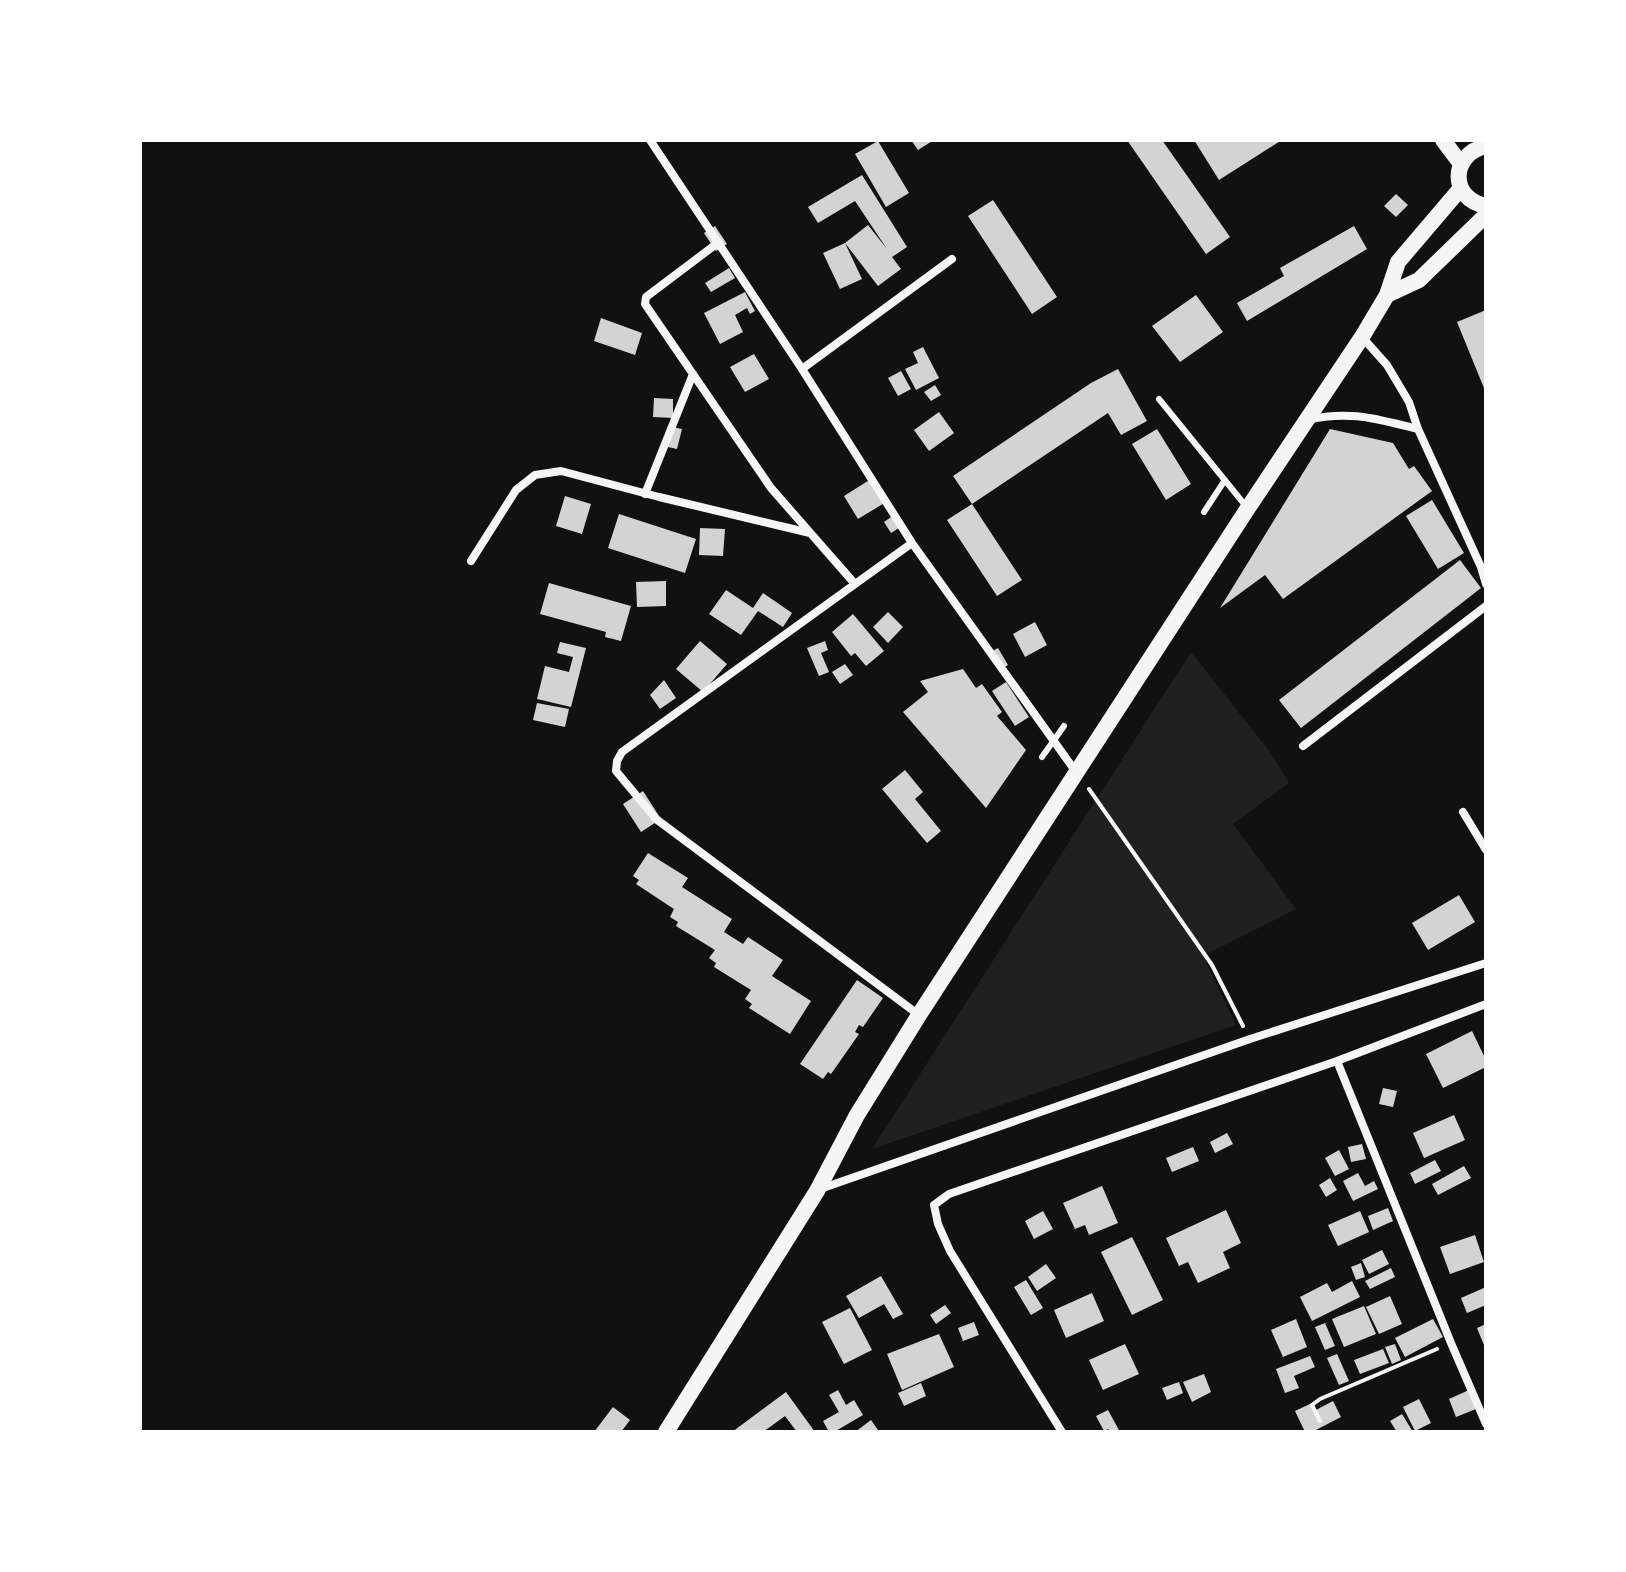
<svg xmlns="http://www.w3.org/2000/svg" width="1626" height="1572" font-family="Overpass,sans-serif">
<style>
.green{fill:#202020}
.building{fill:#d3d3d3}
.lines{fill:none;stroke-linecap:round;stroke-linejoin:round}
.path{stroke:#f5f5f5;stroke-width:4}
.service{stroke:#f5f5f5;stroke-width:6}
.minor{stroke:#f5f5f5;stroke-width:8}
.secondary{stroke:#f5f5f5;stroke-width:16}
</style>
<rect width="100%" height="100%" fill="#111"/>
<!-- green -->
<path class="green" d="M1191,652L1270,752L1289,783L1233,824L1296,909L1203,956L1236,1025L872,1149Z"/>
<!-- building -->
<path class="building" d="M911,140H934L918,150Z
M1127,140H1162L1230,237L1206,254Z
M1194,140H1282L1219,180Z
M878,141L909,193L886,207L855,154Z
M862,175L907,247L892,257L901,269L878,286L845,243L862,279L840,289L823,253L845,243L868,225L887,249L855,201L818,223L808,207Z
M1396,194L1408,205L1396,217L1384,206Z
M993,200L1057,297L1032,314L968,216Z
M715,226L727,244L716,251L704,233Z
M1354,226L1367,249L1247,321L1237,303L1284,276L1280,268Z
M729,268L735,278L711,292L705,283Z
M745,292L755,311L750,314L747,308L735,315L743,332L720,344L704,313Z
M1196,295L1223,332L1180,362L1152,326Z
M1486,310V393L1457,322Z
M601,318L642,333L635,355L594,341Z
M923,347L939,378L916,390L905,369L918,363L913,352Z
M754,354L769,379L745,392L730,367Z
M1118,369L1147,421L1121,435L1108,413L972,504L1022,580L997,596L947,520L972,504L953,476L1091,383Z
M901,371L911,389L898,396L888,378Z
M935,385L941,395L931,401L924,392Z
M654,398L673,399V418L653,417Z
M939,412L954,433L929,451L914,430Z
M668,426L682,429L677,449L663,446Z
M1157,429L1191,484L1166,500L1132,444Z
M1330,429L1393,443L1409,469L1414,466L1432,491L1283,599L1265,575L1220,608Z
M871,479L886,502L858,519L844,496Z
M565,496L591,504L582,534L556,526Z
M1432,500L1464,553L1438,569L1406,516Z
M619,514L696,539L685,573L608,548Z
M894,515L902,526L891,533L884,522Z
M700,528L725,529L723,556L699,555Z
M1460,560L1481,588L1301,728L1279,700Z
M666,581V606L637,607L636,582Z
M549,583L631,606L621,641L605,637L606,632L540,614Z
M726,590L753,608L763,593L792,613L783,627L758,611L741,635L709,614Z
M888,612L903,627L888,643L873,627Z
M853,614L884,651L866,666L855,653L851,656L832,632Z
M1035,622L1047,645L1025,657L1013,634Z
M700,641L727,664L703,692L676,669Z
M825,641L828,650L821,653L829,672L819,676L807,648Z
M560,642L586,648L571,707L537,699L545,666L569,672L573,657L557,653Z
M998,648L1008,665L999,671L989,653Z
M845,664L853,675L840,684L832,672Z
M963,669L976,688L982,684L1002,712L997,716L1026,750L986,808L903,712L928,692L920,681Z
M664,680L676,698L660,709L650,695Z
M1006,682L1029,717L1015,726L992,691Z
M537,703L569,709L565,727L533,720Z
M905,770L923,792L915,799L941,831L927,843L882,789Z
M643,791L661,819L641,832L623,804Z
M648,853L688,878L682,887L732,919L724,932L743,944L748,937L783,960L772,976L811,1001L790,1034L749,1008L752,1004L745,999L751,990L714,967L716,963L709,958L715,950L676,926L678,922L670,917L674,909L636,884L639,880L633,876Z
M1459,895L1475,922L1428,950L1412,923Z
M857,980L883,998L863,1027L859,1025L855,1032L859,1034L831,1074L828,1072L823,1079L800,1064Z
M1472,1031L1486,1060V1067L1443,1088L1426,1054Z
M1383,1088L1397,1091L1393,1107L1379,1104Z
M1454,1115L1465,1140L1424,1158L1413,1133Z
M1227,1133L1233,1144L1215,1153L1210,1142Z
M1362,1144L1366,1159L1351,1162L1348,1147Z
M1193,1147L1199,1161L1172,1172L1166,1158Z
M1339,1150L1349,1169L1335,1176L1325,1158Z
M1435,1160L1441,1171L1415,1184L1410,1173Z
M1464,1166L1471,1178L1438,1195L1432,1184Z
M1358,1173L1365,1186L1374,1181L1378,1189L1353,1201L1343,1181Z
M1330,1178L1337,1190L1326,1197L1319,1185Z
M1102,1186L1118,1223L1089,1235L1085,1225L1075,1229L1063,1203Z
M1388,1208L1393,1221L1373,1230L1368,1216Z
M1226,1210L1241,1243L1223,1252L1230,1268L1198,1283L1188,1262L1179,1266L1166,1238Z
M1043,1211L1053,1229L1034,1239L1025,1221Z
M1360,1211L1369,1232L1338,1246L1328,1225Z
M1475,1235L1484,1262L1450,1274L1440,1247Z
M1132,1237L1163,1300L1132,1315L1101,1252Z
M1382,1250L1389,1264L1369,1274L1362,1260Z
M1361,1263L1365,1277L1356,1280L1351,1267Z
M1046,1264L1056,1278L1037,1291L1028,1277Z
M1391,1268L1395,1277L1370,1289L1365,1281Z
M881,1276L903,1314L893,1319L884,1304L859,1318L846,1296Z
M1026,1280L1043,1308L1031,1315L1014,1287Z
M1352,1281L1360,1297L1312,1321L1300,1297L1327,1283L1332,1292Z
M1486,1287V1305L1467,1313L1461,1298Z
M1092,1293L1104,1321L1066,1338L1054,1310Z
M1390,1296L1402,1324L1379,1334L1366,1307Z
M945,1305L951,1313L936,1324L930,1315Z
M1364,1306L1376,1334L1344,1347L1332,1319Z
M850,1308L872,1350L844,1364L822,1322Z
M1296,1319L1307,1347L1283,1357L1271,1330Z
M1433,1319L1443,1337L1405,1357L1395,1338Z
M974,1322L979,1335L963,1341L958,1328Z
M1325,1323L1335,1346L1325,1350L1315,1327Z
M1486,1324V1350L1477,1328Z
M939,1334L954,1367L902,1390L887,1354Z
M1125,1344L1139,1374L1103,1390L1089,1360Z
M1395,1344L1401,1360L1392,1364L1385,1347Z
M1383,1349L1389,1363L1360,1374L1354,1360Z
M1337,1354L1349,1381L1339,1385L1327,1358Z
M1310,1356L1315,1367L1294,1376L1299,1388L1285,1393L1276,1369Z
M1204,1374L1211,1392L1192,1402L1183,1382Z
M1179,1382L1183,1393L1167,1400L1162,1388Z
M921,1383L926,1396L904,1406L898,1393Z
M838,1390L846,1405L854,1400L863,1415L834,1432H829L823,1421L839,1412L829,1395Z
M1469,1390L1476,1409L1456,1417L1449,1399Z
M786,1392L815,1432H797L785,1416L763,1432H732Z
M1419,1399L1431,1423L1415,1431L1403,1407Z
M1333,1401L1341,1417L1312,1432H1305L1295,1411L1312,1403L1316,1410Z
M613,1407L630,1420L621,1432H594Z
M1108,1410L1120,1432H1110L1108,1429L1104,1431L1096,1416Z
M1402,1414L1413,1432H1397L1390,1421Z
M871,1420L878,1430L875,1432H855Z"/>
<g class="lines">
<!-- path -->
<path class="path" d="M1089,789L1212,965L1243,1026
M1320,1421L1312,1405L1320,1399L1437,1349"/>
<!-- service -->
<path class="service" d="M1159,399L1245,505
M1204,512L1225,480
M1042,757L1064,726"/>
<!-- minor -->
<path class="minor" d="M650,140L802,369L912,543L1076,772
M719,242L646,297L645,304L771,488L855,584
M1362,337L1387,365L1409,402L1418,429L1481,567L1486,584
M802,369L952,259
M1307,420C1350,410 1376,419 1418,429
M645,494L693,374
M912,543L622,752L617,761L616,771L656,819L919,1015
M471,561L516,490L535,475L561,471L659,497L810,533
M1303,746L1486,606
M1463,812L1486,850
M1337,1061L1451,1343L1486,1424
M820,1189L1250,1039L1486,963
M1062,1432L950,1251L938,1224L934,1205L949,1194L1337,1061L1486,1004"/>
<!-- secondary -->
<path class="secondary" d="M1443,140L1461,164
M1486,146C1450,154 1449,199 1486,206
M1387,295L1419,280L1486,215
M666,1432L817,1191L857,1115L919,1015L1248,508L1362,337L1387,295L1398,262L1461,188"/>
</g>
<!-- border -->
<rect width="1626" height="1572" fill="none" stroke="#ffffff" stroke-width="284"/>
</svg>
